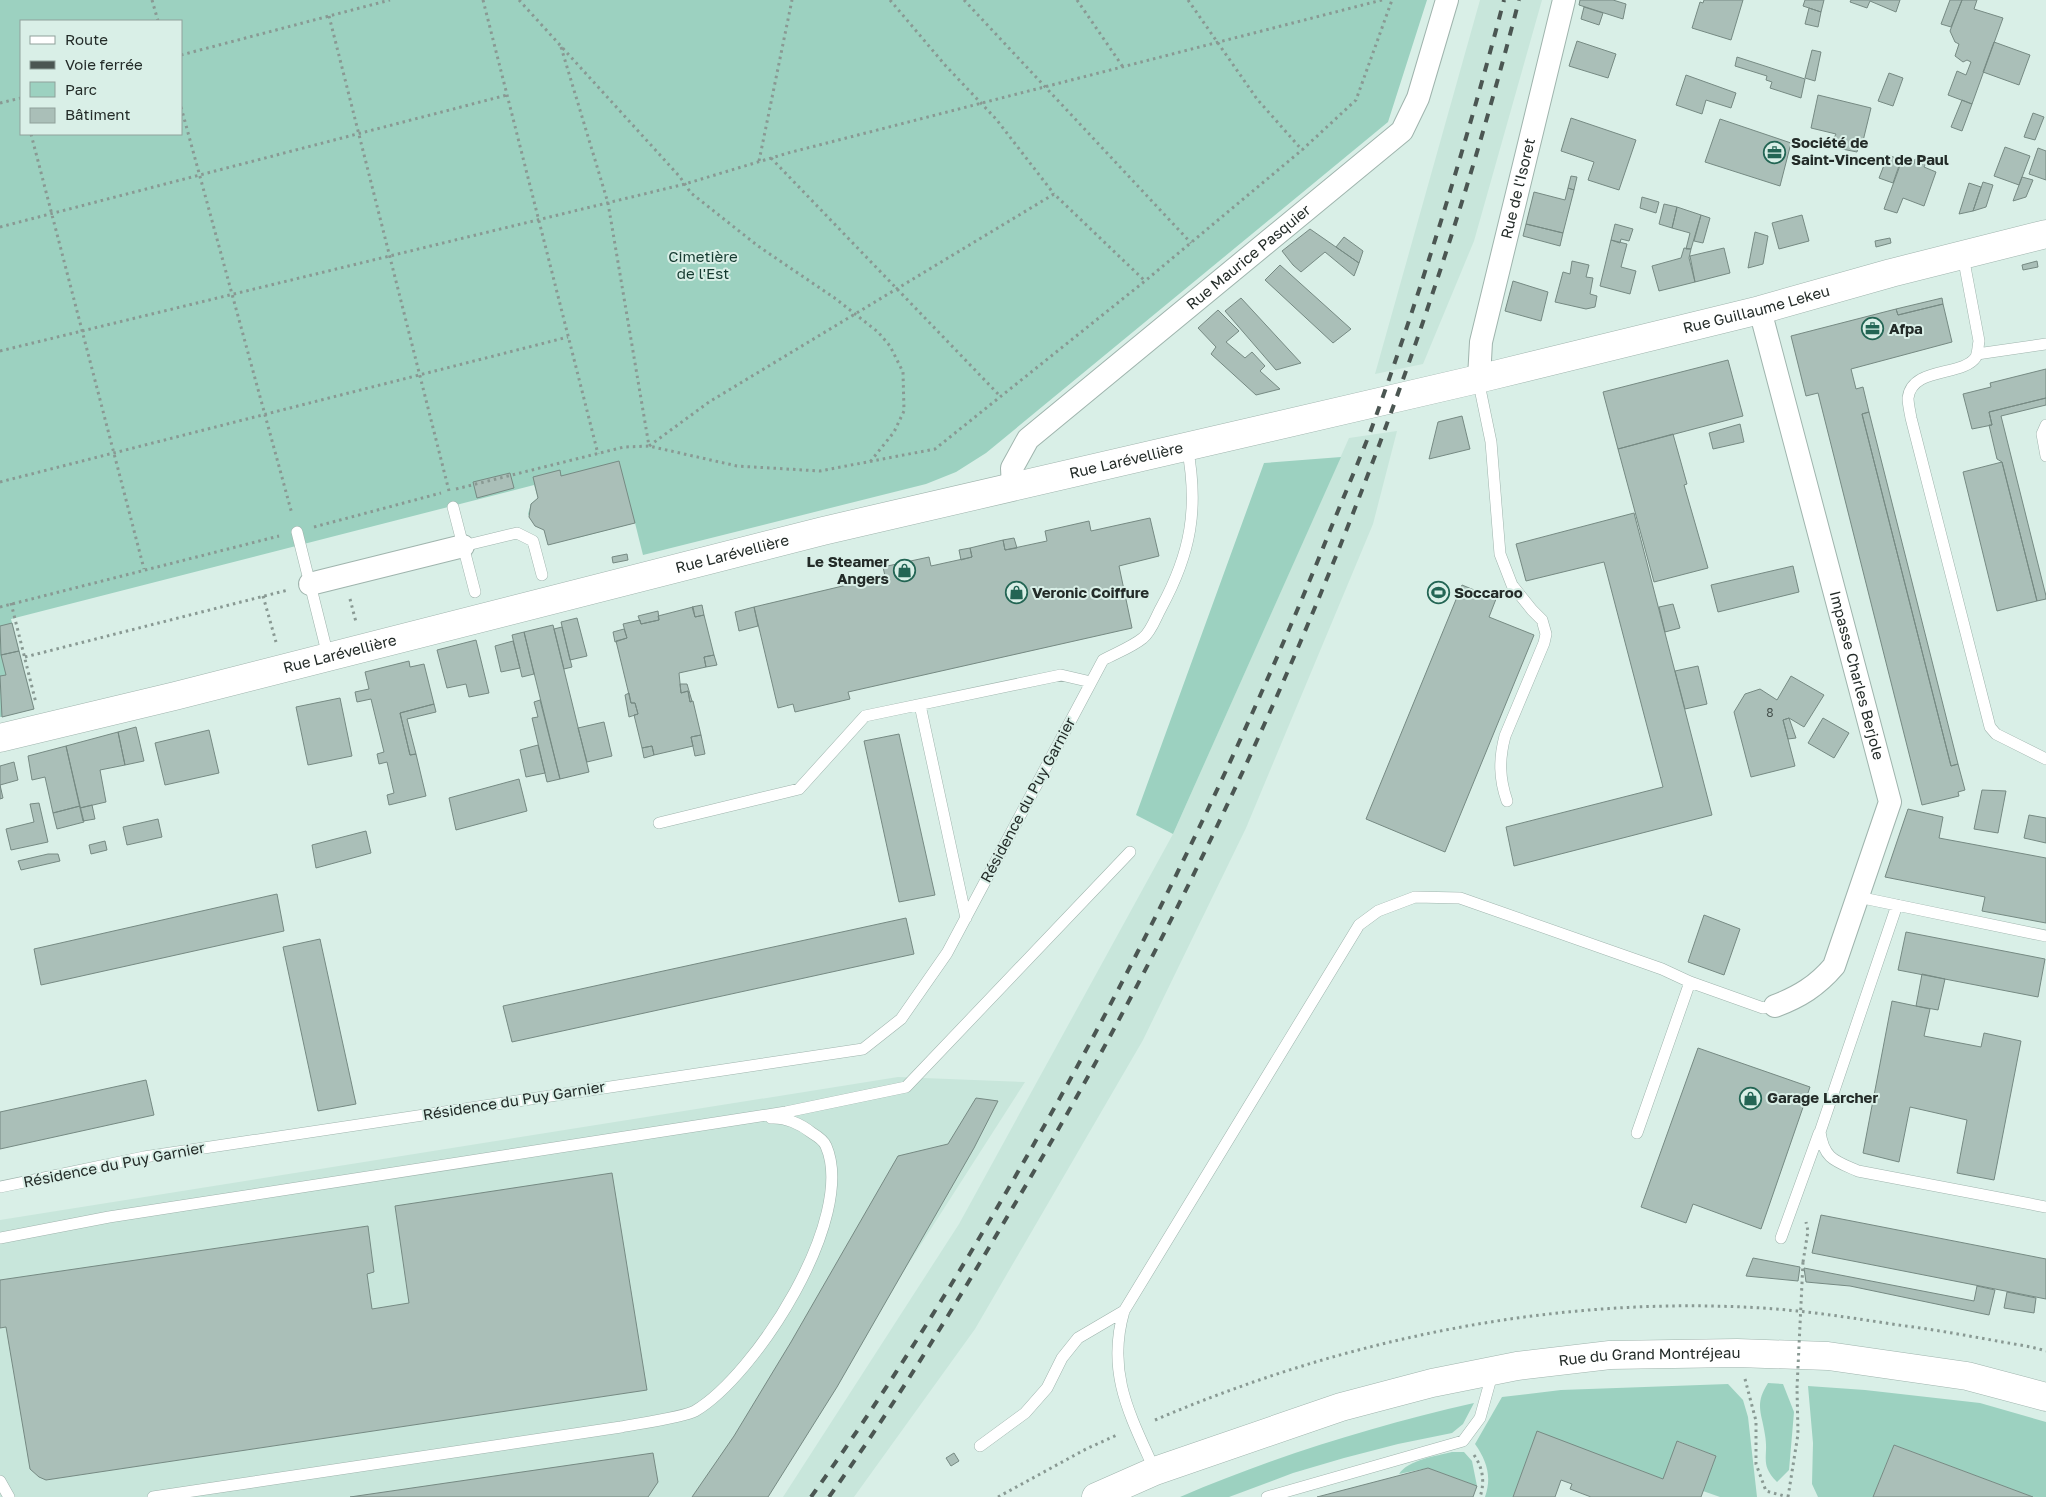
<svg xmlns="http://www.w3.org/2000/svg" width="2046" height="1497" font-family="'Golos Text',sans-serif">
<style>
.built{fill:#c8e6db}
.green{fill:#9cd1c0;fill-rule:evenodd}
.building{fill:#aabfb8;stroke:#768a83}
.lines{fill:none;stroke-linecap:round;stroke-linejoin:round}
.lane-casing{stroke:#9fb4ad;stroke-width:12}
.street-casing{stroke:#9fb4ad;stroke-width:24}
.secondary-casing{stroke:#9fb4ad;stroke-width:29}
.path{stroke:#899993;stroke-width:3;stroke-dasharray:2.5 4;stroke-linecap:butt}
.lane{stroke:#fff;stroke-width:11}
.street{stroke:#fff;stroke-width:22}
.secondary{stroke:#fff;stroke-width:28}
.rail{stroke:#4b5652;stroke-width:4;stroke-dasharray:9 9;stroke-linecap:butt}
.path-bridge{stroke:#899993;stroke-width:3;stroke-dasharray:2.5 4;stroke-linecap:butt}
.labels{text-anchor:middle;stroke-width:4;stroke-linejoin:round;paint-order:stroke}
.number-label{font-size:12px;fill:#45504c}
.poi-label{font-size:15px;font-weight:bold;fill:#232b28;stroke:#d9efe7;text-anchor:start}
.street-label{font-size:15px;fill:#232b28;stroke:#d9efe7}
.park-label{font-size:15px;fill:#153a30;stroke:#d9efe7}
</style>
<rect width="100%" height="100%" fill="#d9efe7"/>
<!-- built -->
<path class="built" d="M1480,0H1542L1474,241L1423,364L1375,374Z
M1397,431L1373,524L1246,828L1143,1040L975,1329L854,1497H783L959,1224L1173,834L1349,438Z
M898,1077L1025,1082L759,1497H0V1220Z"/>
<!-- green -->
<path class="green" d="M0,0H1427L1388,122L986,453L956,472L926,484L643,555L635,523L577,538L535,526L528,514L531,504L538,498L534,485L11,619L34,709L0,717ZM21,21H181V134H21Z
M1341,457L1173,834L1136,815L1264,463Z
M1768,1383L1783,1384L1794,1412L1789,1470L1777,1482C1759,1464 1769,1457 1765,1435C1762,1413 1754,1405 1768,1383Z
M1728,1384L1743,1400L1748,1417L1757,1497H1720L1703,1491L1716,1456L1678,1441L1663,1479L1537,1432L1513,1497H1485C1492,1477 1487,1461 1475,1444L1502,1397L1561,1390Z
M1808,1386L1865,1390L1980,1403L2046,1422V1497H2033L1894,1445L1873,1497H1818L1812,1484L1813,1443Z
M1474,1403L1463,1424L1452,1433L1398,1444L1344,1458L1293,1473L1229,1497H1180C1276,1456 1373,1426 1474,1403Z
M1452,1452H1464L1472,1461L1477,1486L1428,1468L1399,1474C1408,1460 1436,1456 1452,1452Z"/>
<!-- building -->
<path class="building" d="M1580,0H1613L1626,4L1623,19L1579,5Z
M1704,0H1743L1731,40L1692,28L1700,2L1703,3Z
M1805,0H1824L1821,12L1803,6Z
M1851,0H1900L1896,12L1870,1L1867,8L1850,2Z
M1950,0H1962L1951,27L1941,24Z
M1962,0H1977L1974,9L2003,18L1972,104L1948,95L1957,71L1966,75L1971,62L1967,60L1963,62L1955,56L1959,44L1955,42L1950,31Z
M1584,7L1603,13L1599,25L1581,19Z
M1809,8L1821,12L1818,27L1805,24Z
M1577,41L1616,54L1608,78L1569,66Z
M1994,42L2030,55L2019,85L1983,72Z
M1812,50L1821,52L1815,81L1805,78Z
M1737,57L1805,79L1801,98L1770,88L1772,82L1766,80L1767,76L1735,66Z
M1889,73L1903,78L1893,106L1878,101Z
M1686,75L1736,93L1731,108L1706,100L1702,114L1676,105Z
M1818,95L1871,108L1863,141L1860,139L1857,152L1842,149L1843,140L1834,138L1836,134L1811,128Z
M1962,100L1972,104L1962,131L1951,127Z
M2033,113L2044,117L2035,140L2024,137Z
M1571,118L1636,140L1619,190L1588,180L1594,162L1561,151Z
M1720,119L1791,143L1780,186L1705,162Z
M2005,147L2030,156L2019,185L1994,176Z
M2038,148L2046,151V180L2029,174Z
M1888,155L1901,160L1893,183L1879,178Z
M1915,159L1926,163L1924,167L1936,172L1924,206L1903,198L1897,213L1884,209L1902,160L1914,164Z
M1571,176L1577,177L1574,190L1568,188Z
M2022,177L2033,180L2026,197L2013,201Z
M1983,182L1993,185L1986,207L1973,211Z
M1969,183L1981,187L1973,211L1959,214Z
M1568,188L1574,190L1563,233L1526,224L1534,192L1565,200Z
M1642,197L1659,202L1656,213L1640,208Z
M1664,204L1677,207L1672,228L1659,224Z
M1677,207L1701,215L1691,249H1686L1690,233L1672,228Z
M1701,215L1710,218L1703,243L1694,241Z
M1802,215L1809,241L1779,249L1772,223Z
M1526,224L1563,233L1560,246L1523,236Z
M1615,224L1633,229L1629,241L1621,239L1620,243L1611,240Z
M1310,229L1359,263L1354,276L1325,252L1301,272L1293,265L1282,251Z
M1755,232L1768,236L1763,264L1748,268Z
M1344,237L1363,251L1359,263L1336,247Z
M1890,238L1891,243L1876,247L1875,241Z
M1611,240L1627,244L1621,267L1636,271L1630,294L1600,286Z
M1684,248L1691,249L1689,258L1695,282L1659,291L1652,266L1681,258Z
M1724,248L1730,273L1695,282L1690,256Z
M1572,261L1589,265L1586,277L1593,278L1590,294L1597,296L1595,307L1586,309L1555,302L1563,272L1570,274Z
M2037,261L2038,267L2023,270L2022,265Z
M1280,265L1351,329L1333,343L1265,280Z
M1513,281L1548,292L1541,321L1505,311Z
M1241,298L1301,363L1276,370L1225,311Z
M1942,298L1943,304L1898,315L1896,309Z
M1943,304L1952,342L1851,369L1856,389L1863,387L1869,412L1862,414L1951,766L1958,764L1965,790L1958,792L1959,796L1922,805L1818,393L1806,396L1791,336L1896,309L1898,315Z
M1218,310L1239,331L1226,342L1245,358L1252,352L1265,366L1260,371L1280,389L1256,395L1211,354L1216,347L1198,328Z
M1728,360L1743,416L1618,449L1603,392Z
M2046,369V398L1989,412L1992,425L1972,429L1963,394L1991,387L1990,383Z
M2046,398V405L2001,416L2046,596V599L2037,601L2002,462L1997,459L1989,425H1992L1989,412Z
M1869,412L1958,764L1951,766L1862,414Z
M1462,416L1470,449L1429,459L1438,422Z
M1740,424L1744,442L1713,449L1709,433Z
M1673,434L1687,484L1684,485L1708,568L1654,582L1618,449Z
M619,461L635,523L548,545L544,530L535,526L529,517L531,504L538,498L533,477L560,470L561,476Z
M2002,462L2037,601L1997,611L1963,472Z
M510,473L514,488L477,498L473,482Z
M1634,513L1712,815L1514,866L1506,827L1663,787L1604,562L1526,581L1516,544Z
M1150,518L1159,556L1119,566L1132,628L848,692L850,699L795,712L793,704L778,708L754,607L885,576L883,567L929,557L931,566L972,557L970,548L1003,540L1005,550L1047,541L1045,531L1089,521L1091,531Z
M1014,538L1017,548L1005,550L1003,540Z
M970,548L972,557L961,560L959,550Z
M627,554L628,560L613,563L612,557Z
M1793,566L1799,592L1718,612L1711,585Z
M1462,585L1496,599L1489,617L1534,635L1445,852L1366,819Z
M1673,604L1680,628L1665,632L1659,607Z
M702,605L704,615L695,617L692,607Z
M693,607L695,617L704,615L714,655L704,657L706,667L679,673L681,693L688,691L690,702L693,701L701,735L691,737L693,746L654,755L652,746L642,748L634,715L638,714L635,703H631L616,641L627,638L623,624L640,620L641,624L659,620L658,616Z
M754,607L758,626L739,631L735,612Z
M658,611L659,620L641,624L638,616Z
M577,618L587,656L570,660L561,622Z
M12,623L19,651L1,655L0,626Z
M553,625L589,772L560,779L524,632Z
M562,627L572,667L564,669L554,629Z
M624,629L627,638L615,642L613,632Z
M524,632L534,674L522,677L512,635Z
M476,640L489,693L469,697L466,684L447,688L437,650Z
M513,641L520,668L501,672L495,646Z
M19,651L34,709L2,717L0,676L6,675L1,655Z
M714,655L717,665L706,667L704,657Z
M409,661L410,667L424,664L434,704L400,713L410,755L416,754L426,796L389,805L387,795L394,793L387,762L379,764L377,754L384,752L371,699L357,702L355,692L369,689L365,672Z
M1698,666L1707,704L1685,709L1675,671Z
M1791,676L1824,695L1804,727L1789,718L1783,720L1795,766L1751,777L1734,712L1745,694L1760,689L1777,700Z
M680,684H687L692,701L690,702L688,691L681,693Z
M629,693L631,703H635L638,714L629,717L625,695Z
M340,698L352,756L308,765L296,707Z
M540,700L560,779L547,782L532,718L538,717L534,702Z
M434,704L436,712L407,719L416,754L410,755L400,713Z
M1789,718L1796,738L1788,739L1783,720Z
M1823,718L1849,733L1834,758L1808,743Z
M604,722L612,756L587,762L578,728Z
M136,727L144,761L125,765L118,732Z
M209,730L219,773L165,785L155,743Z
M118,732L125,765L100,770L106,802L80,808L66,746Z
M899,734L935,895L899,902L864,741Z
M701,735L705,754L695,756L691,737Z
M538,745L545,773L526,777L520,750Z
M66,746L80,806L53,813L45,777L32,780L28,756Z
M652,746L654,755L644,758L642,748Z
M14,762L18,780L0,785L3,798L0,799V766Z
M519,779L527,811L456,830L449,798Z
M1982,790L2006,791L1998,833L1974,829Z
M39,803L48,842L11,850L6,829L34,822L30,804Z
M92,805L95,819L83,821L80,808Z
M80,806L84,822L57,829L53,813Z
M1908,809L1943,817L1939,838L2046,858V923L1982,911L1985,897L1885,877Z
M2029,815L2046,818V843L2024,838Z
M158,819L162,837L127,845L123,827Z
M366,831L371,853L316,868L312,845Z
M105,841L107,850L91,854L89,845Z
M48,854H58L60,861L21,870L18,861Z
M277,894L284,931L41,985L34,949Z
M1704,915L1740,929L1724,975L1688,962Z
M906,918L914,954L512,1042L503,1006Z
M1906,932L2045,959L2038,997L1898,970Z
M320,939L356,1104L318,1111L283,947Z
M1922,974L1945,979L1938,1010L1916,1006Z
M1892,1001L1930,1009L1924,1036L1981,1047L1984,1033L2021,1041L1994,1180L1957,1173L1967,1120L1910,1107L1899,1162L1863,1153Z
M1698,1048L1810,1087L1761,1229L1693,1204L1686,1223L1641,1207Z
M146,1080L154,1115L0,1149V1112Z
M976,1098L998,1101L974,1148L837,1387L768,1497H692L734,1436L791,1342L898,1156L948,1144Z
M612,1173L647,1390L46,1480L39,1477L30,1469L6,1327L0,1328V1280L368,1226L374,1272L367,1274L372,1309L409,1303L395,1206Z
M1821,1215L2046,1259V1299L1812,1253Z
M1753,1258L1800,1267L1798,1281L1746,1276Z
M1804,1268L1974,1301L1977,1286L1995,1290L1989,1315L1850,1286L1806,1282Z
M2007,1292L2036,1298L2034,1313L2004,1308Z
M1537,1431L1663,1479L1677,1441L1716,1456L1701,1497H1591L1570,1489L1572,1484L1561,1480L1555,1497H1513Z
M1894,1445L2033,1497H1873Z
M653,1453L658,1482L648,1497H350Z
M954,1453L959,1461L951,1466L946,1458Z
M1428,1468L1477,1486L1473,1497H1317Z"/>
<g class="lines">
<defs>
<path id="lane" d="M1963,256L1979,341C1978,346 1978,352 1976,357C1963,377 1912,366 1908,398C1908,404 1910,412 1911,418L1990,727L1996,734L2046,759
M1977,354L2046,344
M1478,379L1491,442L1500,554L1512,585L1532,610L1542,620L1546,634L1544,643L1505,736C1499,759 1499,778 1507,801
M2046,425L2042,434L2046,456
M453,507L475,592
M297,532L328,656
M463,546L517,533L533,541L542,575
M920,705L966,918
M659,823L799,789L865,716L1061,675L1091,682
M1858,897L2046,936
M1897,905L1820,1132C1824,1159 1835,1161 1858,1171L2046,1207
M1637,1133L1690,982
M0,1187L144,1157L863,1049L901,1019L947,953L1103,660C1116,653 1132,647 1143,638C1151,632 1156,617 1161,608C1191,553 1199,508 1187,446
M0,1238L109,1217L786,1112L906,1087L1130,852
M1781,1238L1819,1133
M980,1446L1025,1413L1047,1388L1062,1358L1078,1338L1124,1311
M1155,1471C1130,1415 1106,1373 1124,1311L1359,925L1378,911L1415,897L1460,898L1662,969L1690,982L1763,1008L1775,1006
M0,1481L9,1497
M153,1497L621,1427C636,1424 685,1417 695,1411C756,1375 857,1217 826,1146C824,1141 817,1136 812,1133C801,1124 785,1117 771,1118
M1267,1497L1463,1441L1480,1418L1493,1371"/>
<g id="street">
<path id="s1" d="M1760,310L1890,802L1834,966C1817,986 1799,997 1775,1006"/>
<path id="s2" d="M1479,378L1481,342L1564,0"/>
<path id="s3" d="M1013,488L1012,468L1028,439L1402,131L1418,98L1447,0"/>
<path d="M310,584L463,546"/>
</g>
<g id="secondary">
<path id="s4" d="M0,738L175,696L823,531L1478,379L1760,310L1891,273L2046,234"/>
<path id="s5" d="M1096,1497L1155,1471L1341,1407L1432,1383L1517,1366L1610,1355L1737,1353L1828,1356L1967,1376L2046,1397"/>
</g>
</defs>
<!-- lane casing -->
<use href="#lane" class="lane-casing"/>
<!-- street casing -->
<use href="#street" class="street-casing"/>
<!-- secondary casing -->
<use href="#secondary" class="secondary-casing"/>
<!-- path -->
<path class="path" d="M152,0L158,21
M483,0L598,454
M519,0L680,177L691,193L758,246L836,299L878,332L890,346L903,372L904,411L894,432L870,462
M890,0L945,65L996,119L1054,194
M964,0L1191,243
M1077,0L1123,67
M1188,0L1257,99L1302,150
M329,16L449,491
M561,47L608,203L649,446L709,402L1054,194L1145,281
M181,55L390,0
M0,103L21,98
M181,107L292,514
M31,134L144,569
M771,158L1001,397
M759,161L792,0
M0,227L507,95
M0,351L685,184L788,153L1382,0
M0,482L568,337
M456,489L624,447L649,446L737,466L820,471L935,449L1145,281L1302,150L1356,100L1392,0
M314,527L441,493
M263,596L276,642
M350,599L356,622
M11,603L36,703
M0,607L279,536
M25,657L288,590
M1803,1262L1808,1231L1806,1222
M1745,1379L1756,1421V1464L1766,1491L1788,1497
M1155,1420C1340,1341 1542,1298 1743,1307C1795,1309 1847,1317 1898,1325C1931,1329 1964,1335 1997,1341C2013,1344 2030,1346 2046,1351
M1474,1455C1483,1468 1485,1482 1480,1497
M998,1497L1086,1449L1117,1435
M1788,1497L1798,1434L1797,1388"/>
<!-- lane -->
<use href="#lane" class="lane"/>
<!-- street -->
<use href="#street" class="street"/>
<!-- secondary -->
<use href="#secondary" class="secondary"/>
<!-- rail -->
<path class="rail" d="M811,1497C905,1366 988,1227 1066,1087C1161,914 1246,736 1321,553C1337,512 1355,471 1371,430C1422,289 1466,145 1504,0
M829,1497C897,1402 957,1302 1016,1202C1238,828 1411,421 1519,0"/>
<!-- path-bridge -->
<path class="path-bridge" d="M1797,1388L1803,1262"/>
</g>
<!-- icons -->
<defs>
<symbol id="office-ring" viewBox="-11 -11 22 22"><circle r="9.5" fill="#d9efe7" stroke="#236554" stroke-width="1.5"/><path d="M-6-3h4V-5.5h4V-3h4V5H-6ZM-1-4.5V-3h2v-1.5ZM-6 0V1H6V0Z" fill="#236554"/></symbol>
<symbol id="shop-ring" viewBox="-11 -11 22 22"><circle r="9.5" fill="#d9efe7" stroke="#236554" stroke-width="1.5"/><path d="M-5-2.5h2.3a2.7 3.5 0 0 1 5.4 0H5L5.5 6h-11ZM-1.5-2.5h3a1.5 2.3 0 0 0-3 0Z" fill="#236554"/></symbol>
<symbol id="stadium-ring" viewBox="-11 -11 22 22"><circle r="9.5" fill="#d9efe7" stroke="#236554" stroke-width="1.5"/><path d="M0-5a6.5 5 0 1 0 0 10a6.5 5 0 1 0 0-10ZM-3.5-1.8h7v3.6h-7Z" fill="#236554"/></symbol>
</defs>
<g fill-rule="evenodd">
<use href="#office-ring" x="1762" y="140" width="25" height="25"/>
<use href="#office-ring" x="1860" y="316" width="25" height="25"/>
<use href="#shop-ring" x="892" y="558" width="25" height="25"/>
<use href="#shop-ring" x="1004" y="580" width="25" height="25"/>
<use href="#stadium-ring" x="1426" y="580" width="25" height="25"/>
<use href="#shop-ring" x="1738" y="1086" width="25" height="25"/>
</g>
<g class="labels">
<!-- number labels -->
<g class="number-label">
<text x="1770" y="717">8</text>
</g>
<!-- poi labels -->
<g class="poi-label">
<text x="1791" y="148">Société de<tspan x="1791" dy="17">Saint-Vincent de Paul</tspan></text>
<text x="1889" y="334">Afpa</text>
<text x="889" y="567" text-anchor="end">Le Steamer<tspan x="889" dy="17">Angers</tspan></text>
<text x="1032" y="598">Veronic Coiffure</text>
<text x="1454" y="598">Soccaroo</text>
<text x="1767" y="1103">Garage Larcher</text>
</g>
<!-- street labels -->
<g class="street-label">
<text dy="5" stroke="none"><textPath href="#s2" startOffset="194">Rue de l'Isoret</textPath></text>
<text dy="5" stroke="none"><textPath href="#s3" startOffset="339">Rue Maurice Pasquier</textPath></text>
<text dy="5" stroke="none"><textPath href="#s4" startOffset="1808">Rue Guillaume Lekeu</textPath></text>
<text dy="5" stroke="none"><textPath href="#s4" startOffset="1160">Rue Larévellière</textPath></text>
<text dy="5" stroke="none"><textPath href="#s4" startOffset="755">Rue Larévellière</textPath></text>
<text dy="5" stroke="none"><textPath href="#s4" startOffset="350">Rue Larévellière</textPath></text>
<text dy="5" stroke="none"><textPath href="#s1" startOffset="378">Impasse Charles Berjole</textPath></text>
<text transform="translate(1028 800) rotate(-62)" y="5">Résidence du Puy Garnier</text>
<text transform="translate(514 1101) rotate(-9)" y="5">Résidence du Puy Garnier</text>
<text transform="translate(114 1165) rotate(-11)" y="5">Résidence du Puy Garnier</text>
<text dy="5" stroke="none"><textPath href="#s5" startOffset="575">Rue du Grand Montréjeau</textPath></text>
</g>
<!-- park labels -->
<g class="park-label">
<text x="703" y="262">Cimetière<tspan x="703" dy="17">de l'Est</tspan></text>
</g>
</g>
<!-- legend -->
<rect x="20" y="20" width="162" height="115" fill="#d9efe7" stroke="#90a19b"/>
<rect x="30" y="36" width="25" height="8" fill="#ffffff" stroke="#90a19b"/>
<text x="65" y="45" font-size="15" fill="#232b28">Route</text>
<rect x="30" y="61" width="25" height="8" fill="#4b5652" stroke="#90a19b"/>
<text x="65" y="70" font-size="15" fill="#232b28">Voie ferrée</text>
<rect x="30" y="82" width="25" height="15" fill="#9cd1c0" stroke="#90a19b"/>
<text x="65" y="95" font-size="15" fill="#232b28">Parc</text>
<rect x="30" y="108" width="25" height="15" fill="#aabfb8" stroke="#90a19b"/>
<text x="65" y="120" font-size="15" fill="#232b28">Bâtiment</text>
</svg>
